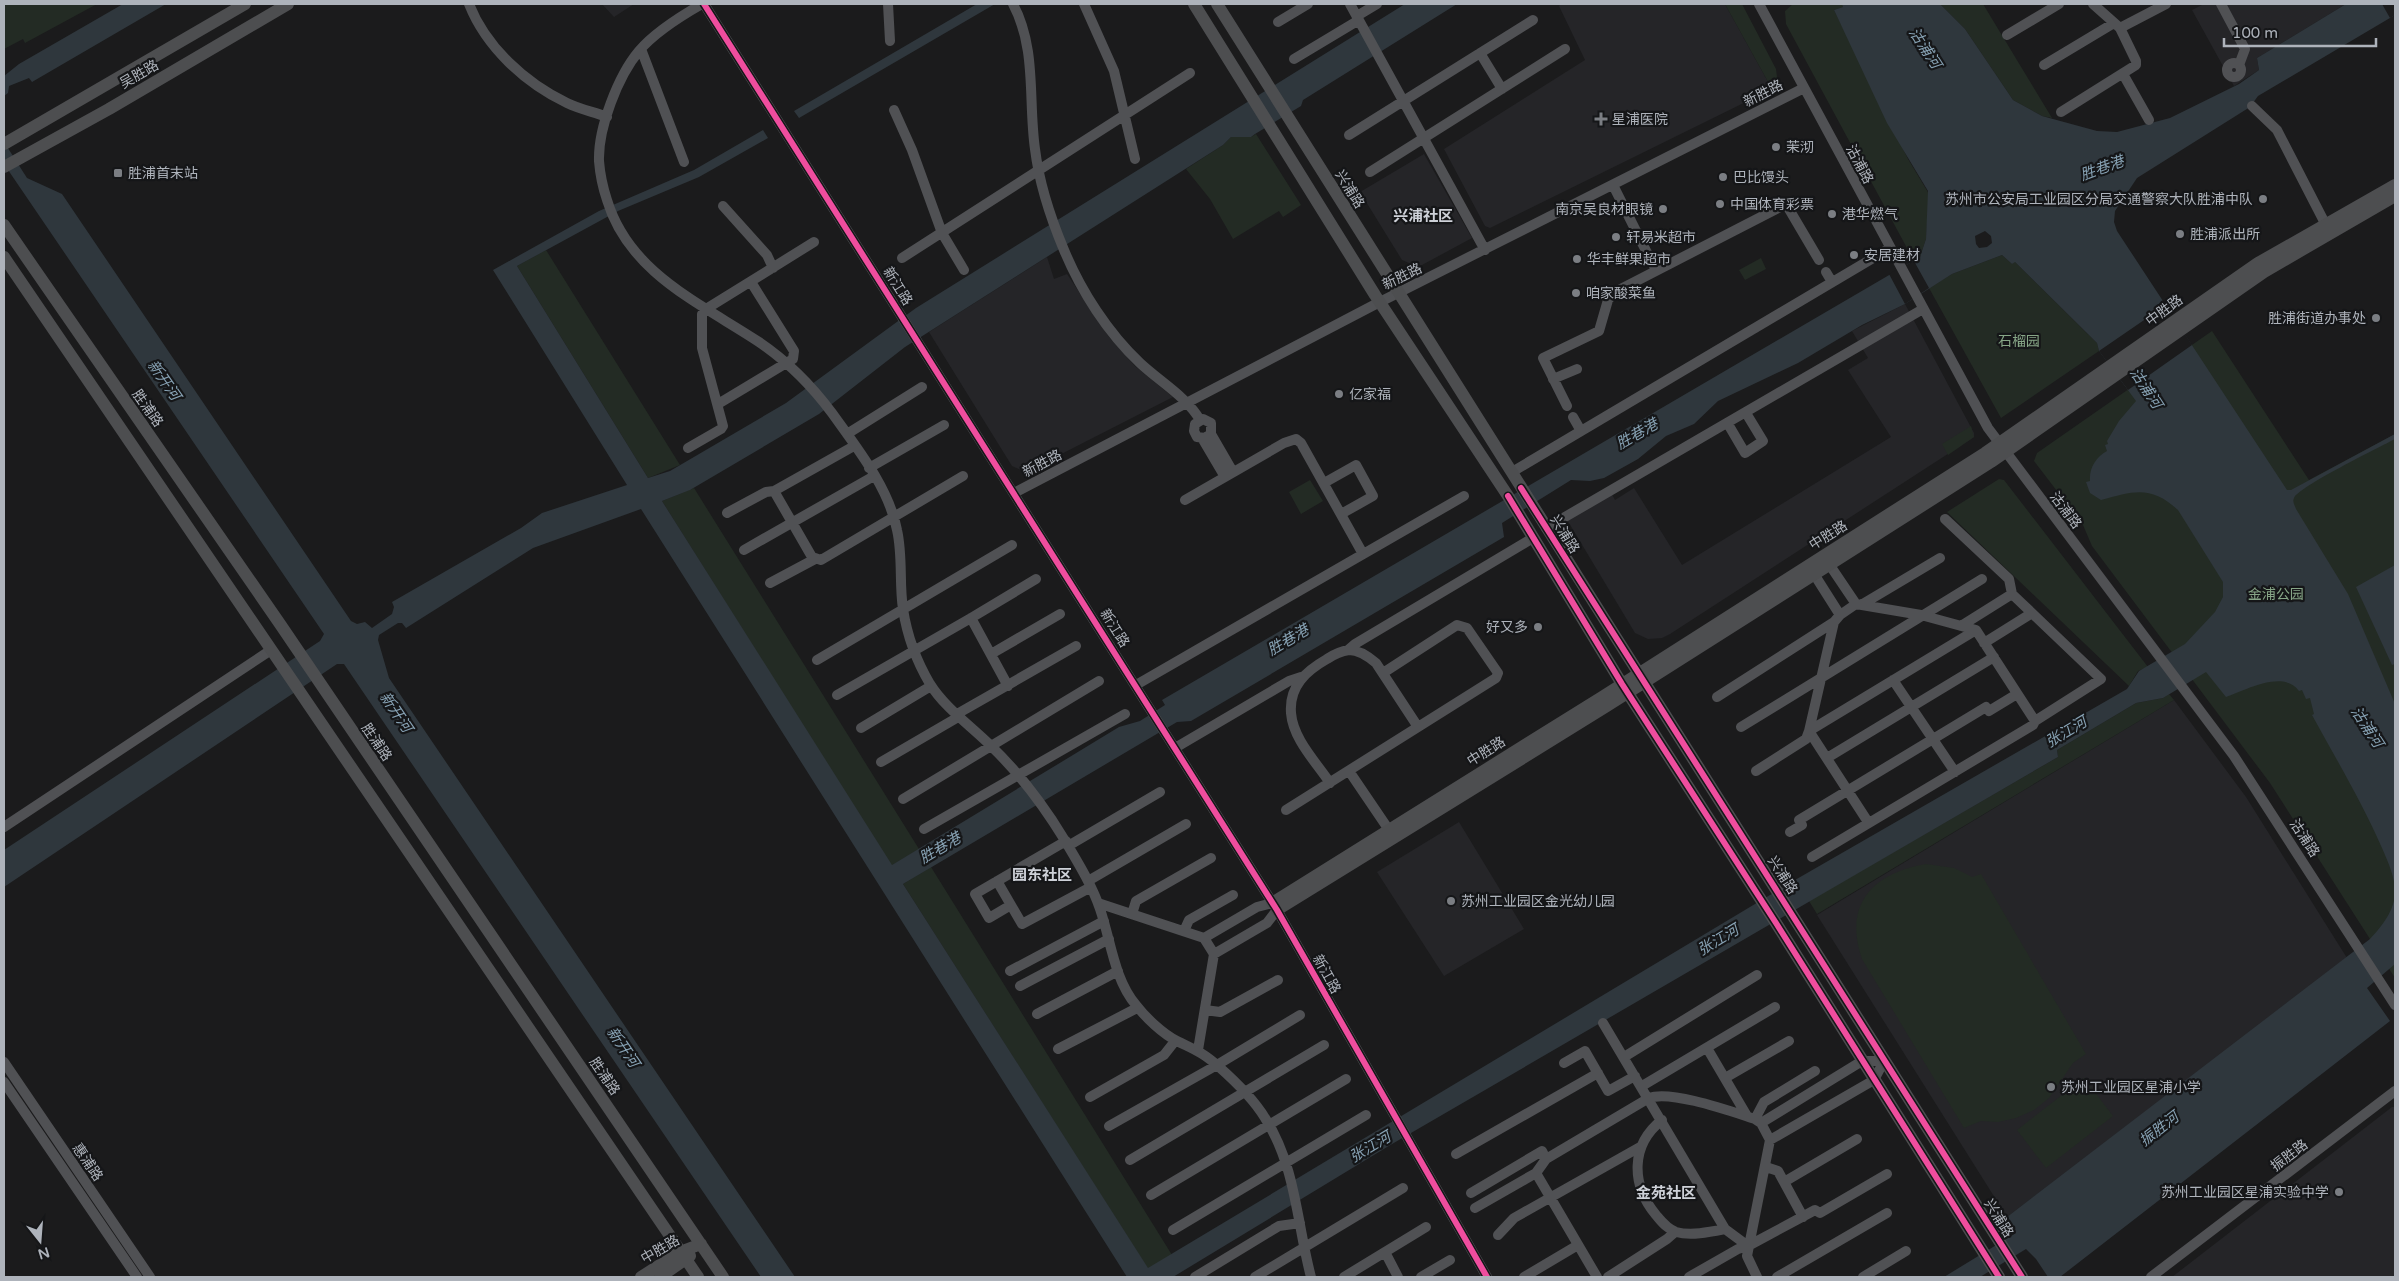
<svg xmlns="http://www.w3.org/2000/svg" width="2399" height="1281" font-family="'Varela Round','Noto Sans SC',sans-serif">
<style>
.built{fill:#252528}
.green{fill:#232b24}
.water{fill:#2f373d;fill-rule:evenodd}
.pier{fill:#1b1b1c}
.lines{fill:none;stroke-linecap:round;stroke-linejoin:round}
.minor{stroke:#505154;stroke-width:10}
.major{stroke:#4d4e50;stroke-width:12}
.cycleway-casing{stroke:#151618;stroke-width:9}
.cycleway{stroke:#ef4d9e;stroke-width:6}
.poi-dot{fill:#7b7e83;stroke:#151618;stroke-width:2}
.labels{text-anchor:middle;stroke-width:4.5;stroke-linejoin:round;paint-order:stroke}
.street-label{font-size:14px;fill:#aeb3bb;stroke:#151618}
.poi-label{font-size:14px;fill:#aeb3bb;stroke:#151618;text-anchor:start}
.park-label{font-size:14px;fill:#86a586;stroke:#151618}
.water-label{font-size:15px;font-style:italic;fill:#87a2b4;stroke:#151618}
.neighbourhood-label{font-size:15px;font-weight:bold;fill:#ced1d8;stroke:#151618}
</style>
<rect width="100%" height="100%" fill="#1b1b1c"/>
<!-- built -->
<path class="built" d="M602,4H634L614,17Z
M1561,4H1725L1772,89L1490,228L1485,226L1444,149L1585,60L1559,6Z
M2204,4H2346L2257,58L2259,70L2234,86L2192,10Z
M1424,154L1472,238L1422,265L1416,266L1402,260L1360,192Z
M1047,257L1054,279L1067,274L1110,338L1135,366L1173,397L1030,470L1023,471L1012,466L929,332Z
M1905,304L1974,433V437L1670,634L1662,638L1648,639L1635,633L1563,513L1608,487L1615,500L1634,488L1682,565L1891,437L1848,370L1868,358L1852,331Z
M2174,700L2246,797L2347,958L2007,1217L1817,915Z
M1459,822L1524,929L1444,976L1377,872Z
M2392,1107H2395V1277H2172Z"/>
<!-- green -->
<path class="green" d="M4,4H97L25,43L23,39L4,49Z
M1725,4H1742L1776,69L1777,77L1772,89Z
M1793,4H1842L1844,7L1834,10L1908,159L1929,194L1926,239L1920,257L1914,261L1786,24L1785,11Z
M1940,4H1983L2052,118L2042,116L2013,100L1965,29Z
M1256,134L1301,205L1283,217L1279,211L1233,239L1210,199L1186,169L1223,145L1231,137H1251Z
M546,250L680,465L648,478L517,266Z
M2002,255L2012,264L2014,261L2097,343L2099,351L2001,418L1929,288L1952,274Z
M1761,258L1766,269L1745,280L1739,270Z
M2212,331L2309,480L2395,434V978L2270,783L2092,546L2083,525L2034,461L2037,453Z
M1971,426L1974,437L1948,455L1942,444Z
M1999,479L2004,480L2148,667L2138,671L2129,686L1947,512Z
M1310,480L1323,501L1301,514L1289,492Z
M694,488L919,849L891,866L662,501Z
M2169,694L2174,700L1817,914L1809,901L2058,757L2057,750L2136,703L2163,698Z
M1926,864L1954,868L1972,877L1981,874L2086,1054L2073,1063L2049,1098L2034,1110L2016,1118L1998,1122L1981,1121L1964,1128L1862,959C1843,904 1873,873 1926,864Z
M931,867L1172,1255L1148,1269L903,884Z
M2084,1078L2113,1116L2046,1168L2017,1130Z"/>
<!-- water -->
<path class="water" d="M123,4H166L32,82L29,78L9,86L8,93L4,96V76L19,64Z
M977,4H995L799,118L794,111Z
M1405,4H1457L1303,100L1301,106L1255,134L1251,137H1231L1223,145L905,347L819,414L690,490L662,501L892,865L1119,727L1140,721L1165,705L1162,700L1920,257L1926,239L1928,191L1887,123L1834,10L1843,7L1842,4H1940L1965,29L2013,100L2042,116L2097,131L2117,132L2170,118L2239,84L2259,70L2257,58L2346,4H2395V15L2258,96L2250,107L2137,178L2115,211L2114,222L2117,231L2287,490H2291L2395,434V439C2380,447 2298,487 2294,498C2292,502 2295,506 2296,509L2348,594L2395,704V964L2367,988L2390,1021L2060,1277H2048L2036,1259L2026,1249L1980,1277H1944L2016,1233L2007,1217L2370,939C2382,926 2395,910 2395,892C2395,877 2388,862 2382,848C2362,802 2336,759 2312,715L2314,714L2310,698L2306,699L2302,690L2299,691C2283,669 2246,690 2226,697L2206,672L2163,698L2136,703L2057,750L2058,757L1392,1144L1173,1277H1127L641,509L533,548L406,628L402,623H398L379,635L378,640L389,678L795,1277H761L344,664H337L4,887V850L320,641L324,634L4,164V142L27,178L62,194L351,621L357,624L365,622L372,628L392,614L394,607L392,602L521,528L542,513L627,485L493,270L599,211L694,170L763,130L768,138L699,177L618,211L517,266L648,478L670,471L786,403L916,308ZM1985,231L1991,236L1992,243L1987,247L1979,248L1976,244L1975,236ZM2002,255L2012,264L2015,262L2097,343L2099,351L2136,401L2119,421L2107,441L2108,444L2105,445L2107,451C2096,457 2089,468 2090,481L2086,482L2090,493L2101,500C2134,491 2151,485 2178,510L2223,582V597L2215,612L2185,644L2139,671L2127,689L1795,880L1148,1268L903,884L1177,722L1191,721L1504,537L1502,523L1571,480L1590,481L1604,478L1638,459L1666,436L1694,424L1718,401L1798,363L1862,325L1905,304L1952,274Z
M2395,565V664L2392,665L2356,587Z"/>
<!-- pier -->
<path class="pier" d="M2382,4H2395V15L2390,18Z
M1914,261L1929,288L1905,304L1889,274Z
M2166,305L2192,345L2128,390L2099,351Z"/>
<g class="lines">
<!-- minor -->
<path class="minor" d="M469,4C486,47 525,83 567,103C579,109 594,112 607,117
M702,4C681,16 655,32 639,51C618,76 598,128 599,161C600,174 603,188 607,200C629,273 700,303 759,342C787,361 812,386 832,413C857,448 889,488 897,530C903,556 899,583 903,609C907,635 917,662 930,684C945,708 971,726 991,746C1019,773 1044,806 1064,839C1077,861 1092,885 1100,909C1111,941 1114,979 1136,1005C1146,1018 1163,1034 1177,1041C1195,1050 1202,1052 1218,1066C1235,1081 1253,1098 1265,1118C1296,1166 1297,1225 1311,1277
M704,4L1277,910L1487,1277
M888,4L890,41
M1013,4C1037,49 1028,100 1035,149C1039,182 1051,219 1064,250C1081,291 1108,333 1140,363C1159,381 1187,397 1200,420
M1084,4L1114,71L1135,159
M1350,4L1485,250
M1759,4L1988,428L2234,756L2395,1005
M2221,4L2245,49L2239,65
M1357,16L1377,4
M1278,22L1308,4
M2120,28L2166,4
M2007,35L2059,4
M641,49L684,162
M1480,53L1502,89
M1294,59L1359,20
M2227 70a7 7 0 1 1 14 0a7 7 0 1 1-14 0Z
M2044,65L2114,23
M2123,74L2149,120
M2252,106L2277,130L2329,231
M894,110L912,150L942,233L964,270
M2061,112L2136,65V61L2120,28L2093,4
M1349,135L1533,20
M1370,172L1565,49
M1613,185L1638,235
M723,206L767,255L773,268
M1641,241L1656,270
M902,258L1190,73
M1826,272L1832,282
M1553,379L1577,369
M718,404L793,359L794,351L751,282
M1567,406L1543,358L1599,331L1608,300L1615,292L1786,204L1819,260
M1573,417L1581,431
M1728,424L1745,453L1763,441L1746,413
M847,434L922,387
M1211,434L1205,438L1197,437L1194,431L1195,424L1203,419L1211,423V434L1233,472
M1202,438L1225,477
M688,448L721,429L723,426L702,348V314L706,309L814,242
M869,468L944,425
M1512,472L1890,248
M1324,483L1356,465L1373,496L1341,514
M774,491L854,446
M1014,493L1374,305L1804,88
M1185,500L1284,443L1296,439L1301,443L1363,554
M727,513L766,492L774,491L812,557L821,560L963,476
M1546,528L1923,309
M744,550L874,476
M1822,562L1829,564L1856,604
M1815,568L1814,574L1840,615
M770,583L815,559
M1861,605L1940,558
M971,618L1008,686
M1961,626L2012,594
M1984,643L2032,613
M1348,650L1355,644L1533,538
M991,654L1060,614
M817,660L1012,545
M1893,680L1955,772
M1136,685L1464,496
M837,695L971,618L1036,579
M1717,697L1834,622
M957,714L1076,646
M1741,727L1982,579
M861,728L931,686
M1175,748L1289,681L1301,677
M1827,758L1994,657
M881,762L960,716
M1349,771L1389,830
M1756,771L1806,739L1809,731L1976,630
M1330,783C1316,762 1293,739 1291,713C1289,686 1306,671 1327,659C1333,655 1342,651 1349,650C1359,650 1369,657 1376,663L1418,727
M903,799L1099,681
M1286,810L1496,678L1498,673L1467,628L1457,625L1383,673
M1868,822L1809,731L1834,622L1840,615L1856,604L1921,615L1976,630L2035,721
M4,827L271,650
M924,829L1125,714
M1790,832L1802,825L1799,820L1986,707L1989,711L2017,694
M1068,846L1160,792
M1812,857L2033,725L2035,721L2101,679L2012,594L2009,579L1945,519
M997,881L1022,924L1091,887
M1088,881L1186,824
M1098,903L1204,938L1214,954L1198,1050
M1011,905L989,918L975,894L1066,841
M1132,914L1136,901L1211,858
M1184,931L1189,920L1233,895
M1204,938L1257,907L1272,903
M1214,954L1267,923L1277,910
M1010,971L1104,921
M1020,986L1109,939
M1205,1010L1220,1012L1278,980
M1037,1014L1118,971
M1603,1023L1725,1229L1748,1246
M1707,1048L1747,1116
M1058,1049L1137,1008
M1624,1057L1757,975
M4,1062L150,1277
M1564,1063L1585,1051L1608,1091L1635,1076
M1725,1078L1789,1041
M4,1082L137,1277
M1642,1086L1775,1007
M1090,1097L1164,1055L1175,1041
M1755,1119L1764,1102L1815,1071
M1662,1120C1630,1145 1631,1185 1656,1215C1661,1221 1667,1229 1676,1232C1691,1236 1710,1232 1725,1229
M1761,1123L1862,1061H1884L1874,1080L1770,1140
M1109,1126L1217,1065L1300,1015
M1456,1154L1598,1073
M1130,1160L1324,1045
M1766,1167L1778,1171L1803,1217
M1536,1173L1597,1277
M1784,1182L1857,1139
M1471,1193L1542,1151L1546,1159
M1151,1195L1346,1079
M1475,1208L1536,1173L1546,1159L1649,1098C1671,1090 1730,1111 1755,1119L1761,1123L1770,1140L1747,1256L1757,1277
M1173,1230L1366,1115
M1498,1235L1514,1218L1640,1147
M1385,1252L1398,1277
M1195,1277L1279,1226L1300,1223
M1255,1277L1403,1188
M1344,1277L1426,1227
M1421,1277L1450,1260
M1524,1277L1578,1245
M1608,1277L1667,1239L1675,1232
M1689,1277L1738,1249L1748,1246L1815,1210L1820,1213L1887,1174
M1777,1277L1887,1213
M1863,1277L1906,1251
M2151,1277L2395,1091"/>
<!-- major -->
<path class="major" d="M1194,4L1375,295L1508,496L1622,684L1776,923L1999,1277
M1217,4C1482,430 1754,853 2022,1277
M4,144L245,4
M4,167L109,109L288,4
M4,225L280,624L723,1277
M4,257L698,1277
M1272,903L1602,697L1985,453L2258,263L2395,185
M1277,910L1607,706L1991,462L2264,272L2395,196
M641,1277L680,1252L701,1244
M660,1277L690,1256"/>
<defs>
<path id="cycleway" d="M704,4L1277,910L1487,1277
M1521,488L2022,1277
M1508,496L1622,684L1776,923L1999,1277"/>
</defs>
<!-- cycleway casing -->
<use href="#cycleway" class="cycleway-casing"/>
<!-- cycleway -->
<use href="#cycleway" class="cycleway"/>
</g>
<!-- markers -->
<g class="poi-dot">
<path d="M1598.5 111.5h5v5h5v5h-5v5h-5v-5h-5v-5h5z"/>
<circle cx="1776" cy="147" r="5"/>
<rect x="113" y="168" width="10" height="10" rx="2.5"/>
<circle cx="1723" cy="177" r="5"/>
<circle cx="2263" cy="199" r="5"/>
<circle cx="1720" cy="204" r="5"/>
<circle cx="1663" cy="209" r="5"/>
<circle cx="1832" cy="214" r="5"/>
<circle cx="2180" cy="234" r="5"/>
<circle cx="1616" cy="237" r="5"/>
<circle cx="1854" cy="255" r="5"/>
<circle cx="1577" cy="259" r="5"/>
<circle cx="1576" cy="293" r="5"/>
<circle cx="2376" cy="318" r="5"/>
<circle cx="1339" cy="394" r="5"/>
<circle cx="1538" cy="627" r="5"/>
<circle cx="1451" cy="901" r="5"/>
<circle cx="2051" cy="1087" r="5"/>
<circle cx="2339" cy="1192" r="5"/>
</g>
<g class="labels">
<!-- street labels -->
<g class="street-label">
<text transform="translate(139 74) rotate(-30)" y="5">吴胜路</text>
<text transform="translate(1763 93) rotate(-27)" y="5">新胜路</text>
<text transform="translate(1860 164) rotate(62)" y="5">沽浦路</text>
<text transform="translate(1350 189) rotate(58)" y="5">兴浦路</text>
<text transform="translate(1402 276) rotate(-26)" y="5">新胜路</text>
<text transform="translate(898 286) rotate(58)" y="5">新江路</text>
<text transform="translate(2164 310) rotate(-36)" y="5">中胜路</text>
<text transform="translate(148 408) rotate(55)" y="5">胜浦路</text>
<text transform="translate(1042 463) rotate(-28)" y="5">新胜路</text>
<text transform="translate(2066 510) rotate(53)" y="5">沽浦路</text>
<text transform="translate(1565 534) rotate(58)" y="5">兴浦路</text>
<text transform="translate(1828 535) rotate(-32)" y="5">中胜路</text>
<text transform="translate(1115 628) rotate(58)" y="5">新江路</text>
<text transform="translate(377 742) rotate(56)" y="5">胜浦路</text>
<text transform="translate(1486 751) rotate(-32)" y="5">中胜路</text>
<text transform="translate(2305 838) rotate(57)" y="5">沽浦路</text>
<text transform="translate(1783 875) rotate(57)" y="5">兴浦路</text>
<text transform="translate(1327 974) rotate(61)" y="5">新江路</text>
<text transform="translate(605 1076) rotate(56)" y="5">胜浦路</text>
<text transform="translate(2289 1155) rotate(-37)" y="5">振胜路</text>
<text transform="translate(88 1162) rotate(56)" y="5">惠浦路</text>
<text transform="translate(1999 1218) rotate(58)" y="5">兴浦路</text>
<text transform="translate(660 1249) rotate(-30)" y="5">中胜路</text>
</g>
<!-- poi labels -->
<g class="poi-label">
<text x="1612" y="124">星浦医院</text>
<text x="1786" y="152">茉沏</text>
<text x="128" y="178">胜浦首末站</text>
<text x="1733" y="182">巴比馒头</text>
<text x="2253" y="204" text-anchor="end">苏州市公安局工业园区分局交通警察大队胜浦中队</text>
<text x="1730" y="209">中国体育彩票</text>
<text x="1653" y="214" text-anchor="end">南京吴良材眼镜</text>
<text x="1842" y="219">港华燃气</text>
<text x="2190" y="239">胜浦派出所</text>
<text x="1626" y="242">轩易米超市</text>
<text x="1864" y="260">安居建材</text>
<text x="1587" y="264">华丰鲜果超市</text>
<text x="1586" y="298">咱家酸菜鱼</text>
<text x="2366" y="323" text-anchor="end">胜浦街道办事处</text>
<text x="1349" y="399">亿家福</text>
<text x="1528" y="632" text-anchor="end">好又多</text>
<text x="1461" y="906">苏州工业园区金光幼儿园</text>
<text x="2061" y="1092">苏州工业园区星浦小学</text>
<text x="2329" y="1197" text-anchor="end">苏州工业园区星浦实验中学</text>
</g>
<!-- park labels -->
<g class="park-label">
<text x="2019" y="346">石榴园</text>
<text x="2276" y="599">金浦公园</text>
</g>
<!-- water labels -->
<g class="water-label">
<text transform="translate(1925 48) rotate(57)" y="5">沽浦河</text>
<text transform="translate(2102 168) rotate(-20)" y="5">胜巷港</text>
<text transform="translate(164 380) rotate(55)" y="5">新开河</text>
<text transform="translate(2146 388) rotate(57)" y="5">沽浦河</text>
<text transform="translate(1637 434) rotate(-30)" y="5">胜巷港</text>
<text transform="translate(1288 640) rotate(-31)" y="5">胜巷港</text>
<text transform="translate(396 712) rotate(56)" y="5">新开河</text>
<text transform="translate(2367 727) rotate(57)" y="5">沽浦河</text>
<text transform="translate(2066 732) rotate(-31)" y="5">张江河</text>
<text transform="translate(940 848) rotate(-31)" y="5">胜巷港</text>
<text transform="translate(1718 940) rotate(-31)" y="5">张江河</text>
<text transform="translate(623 1047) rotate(56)" y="5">新开河</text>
<text transform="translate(2159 1129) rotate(-38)" y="5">振胜河</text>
<text transform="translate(1370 1147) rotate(-31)" y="5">张江河</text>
</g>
<!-- neighbourhood labels -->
<g class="neighbourhood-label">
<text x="1423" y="221">兴浦社区</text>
<text x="1042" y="880">园东社区</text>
<text x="1666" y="1198">金苑社区</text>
</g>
</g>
<!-- border -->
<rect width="2399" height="1281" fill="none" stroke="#aeb3bb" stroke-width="10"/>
<!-- north arrow -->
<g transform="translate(40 1241) rotate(163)" stroke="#151618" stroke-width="4" paint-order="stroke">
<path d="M0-4L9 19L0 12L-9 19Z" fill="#aeb3bb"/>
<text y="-8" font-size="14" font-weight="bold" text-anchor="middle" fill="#aeb3bb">N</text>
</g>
<!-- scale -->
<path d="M2224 38v8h152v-8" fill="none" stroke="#aeb3bb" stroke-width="2.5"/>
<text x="2232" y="38" font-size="15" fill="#aeb3bb" stroke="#151618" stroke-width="4" paint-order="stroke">100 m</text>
</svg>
